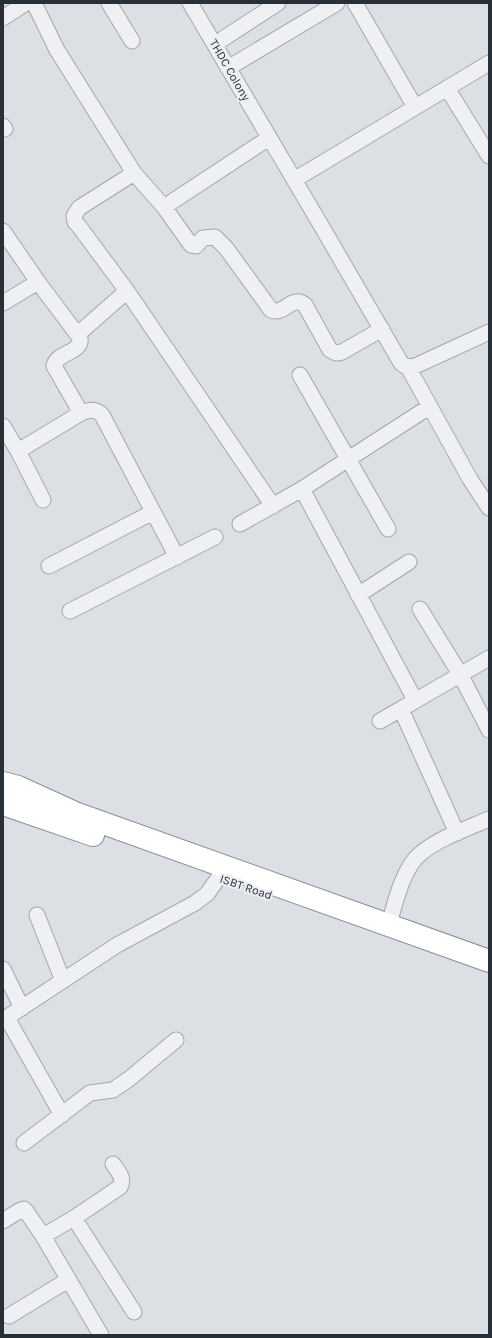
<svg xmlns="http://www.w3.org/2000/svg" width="492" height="1338" font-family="Karla,sans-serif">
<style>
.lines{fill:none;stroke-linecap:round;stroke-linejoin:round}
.minor-casing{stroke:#a2a7ae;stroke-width:17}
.highway-casing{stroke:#858f9a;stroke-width:24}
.minor{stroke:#eef0f3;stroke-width:15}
.highway{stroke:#fff;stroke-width:22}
.labels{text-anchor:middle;stroke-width:4;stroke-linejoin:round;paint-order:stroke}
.street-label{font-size:12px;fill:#272f39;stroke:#ebeff3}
</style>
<rect width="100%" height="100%" fill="#dce0e5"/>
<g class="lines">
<defs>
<path id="minor" d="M34,3L57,50L134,173L164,207L191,245L196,246L203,238L215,237L226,248L271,310C285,316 291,294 305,305L330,350L336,353L342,352L382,329
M109,3L132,41
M190,3L322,227L401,363L405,366L413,367L489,332
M355,3L415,107
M3,18L26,3
M215,44L278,3
M228,68L337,3
M447,88L489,156
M3,126L5,129
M294,180L489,63
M164,207L269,138
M3,231L38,282L80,338C83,353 56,352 54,366L81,413
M127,291L273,506
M3,303L38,282
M78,334L127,291L78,225L75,222L74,216L79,208L134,173
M408,367L470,479L489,508
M300,375L388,529
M3,426L18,451
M302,489L415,700
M43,500L18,451L81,413C89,410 95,408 102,415L177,557
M240,524L302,489L429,407
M49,566L153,512
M358,595L409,562
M420,609L460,674L489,730
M70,611L215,537
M380,721L401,709
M457,833L401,709L489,658
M37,915L63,981
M389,924C395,903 403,868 420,854C439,838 466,829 489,819
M3,969L22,1008
M7,1018L62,1115
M3,1020L117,945L195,903L207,894L226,867
M24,1143L90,1093L113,1090L129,1079L176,1040
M74,1218L134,1312
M3,1221L19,1211L24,1209L26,1211L43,1236L74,1218L120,1187C125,1179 118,1171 113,1164
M43,1236L101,1335
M9,1316L68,1280"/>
<path id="highway" d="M3,783L18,787L75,813L489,961
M3,804L93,835"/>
</defs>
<!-- minor casing -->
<use href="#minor" class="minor-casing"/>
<!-- highway casing -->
<use href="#highway" class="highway-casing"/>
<!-- minor -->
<use href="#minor" class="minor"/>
<!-- highway -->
<use href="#highway" class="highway"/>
</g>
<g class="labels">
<!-- street labels -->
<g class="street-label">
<text transform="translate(230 70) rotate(60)" y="4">THDC Colony</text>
<text transform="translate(246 887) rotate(19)" y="4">ISBT Road</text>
</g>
</g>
<!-- border -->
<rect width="492" height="1338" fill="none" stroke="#272f39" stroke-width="8"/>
</svg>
